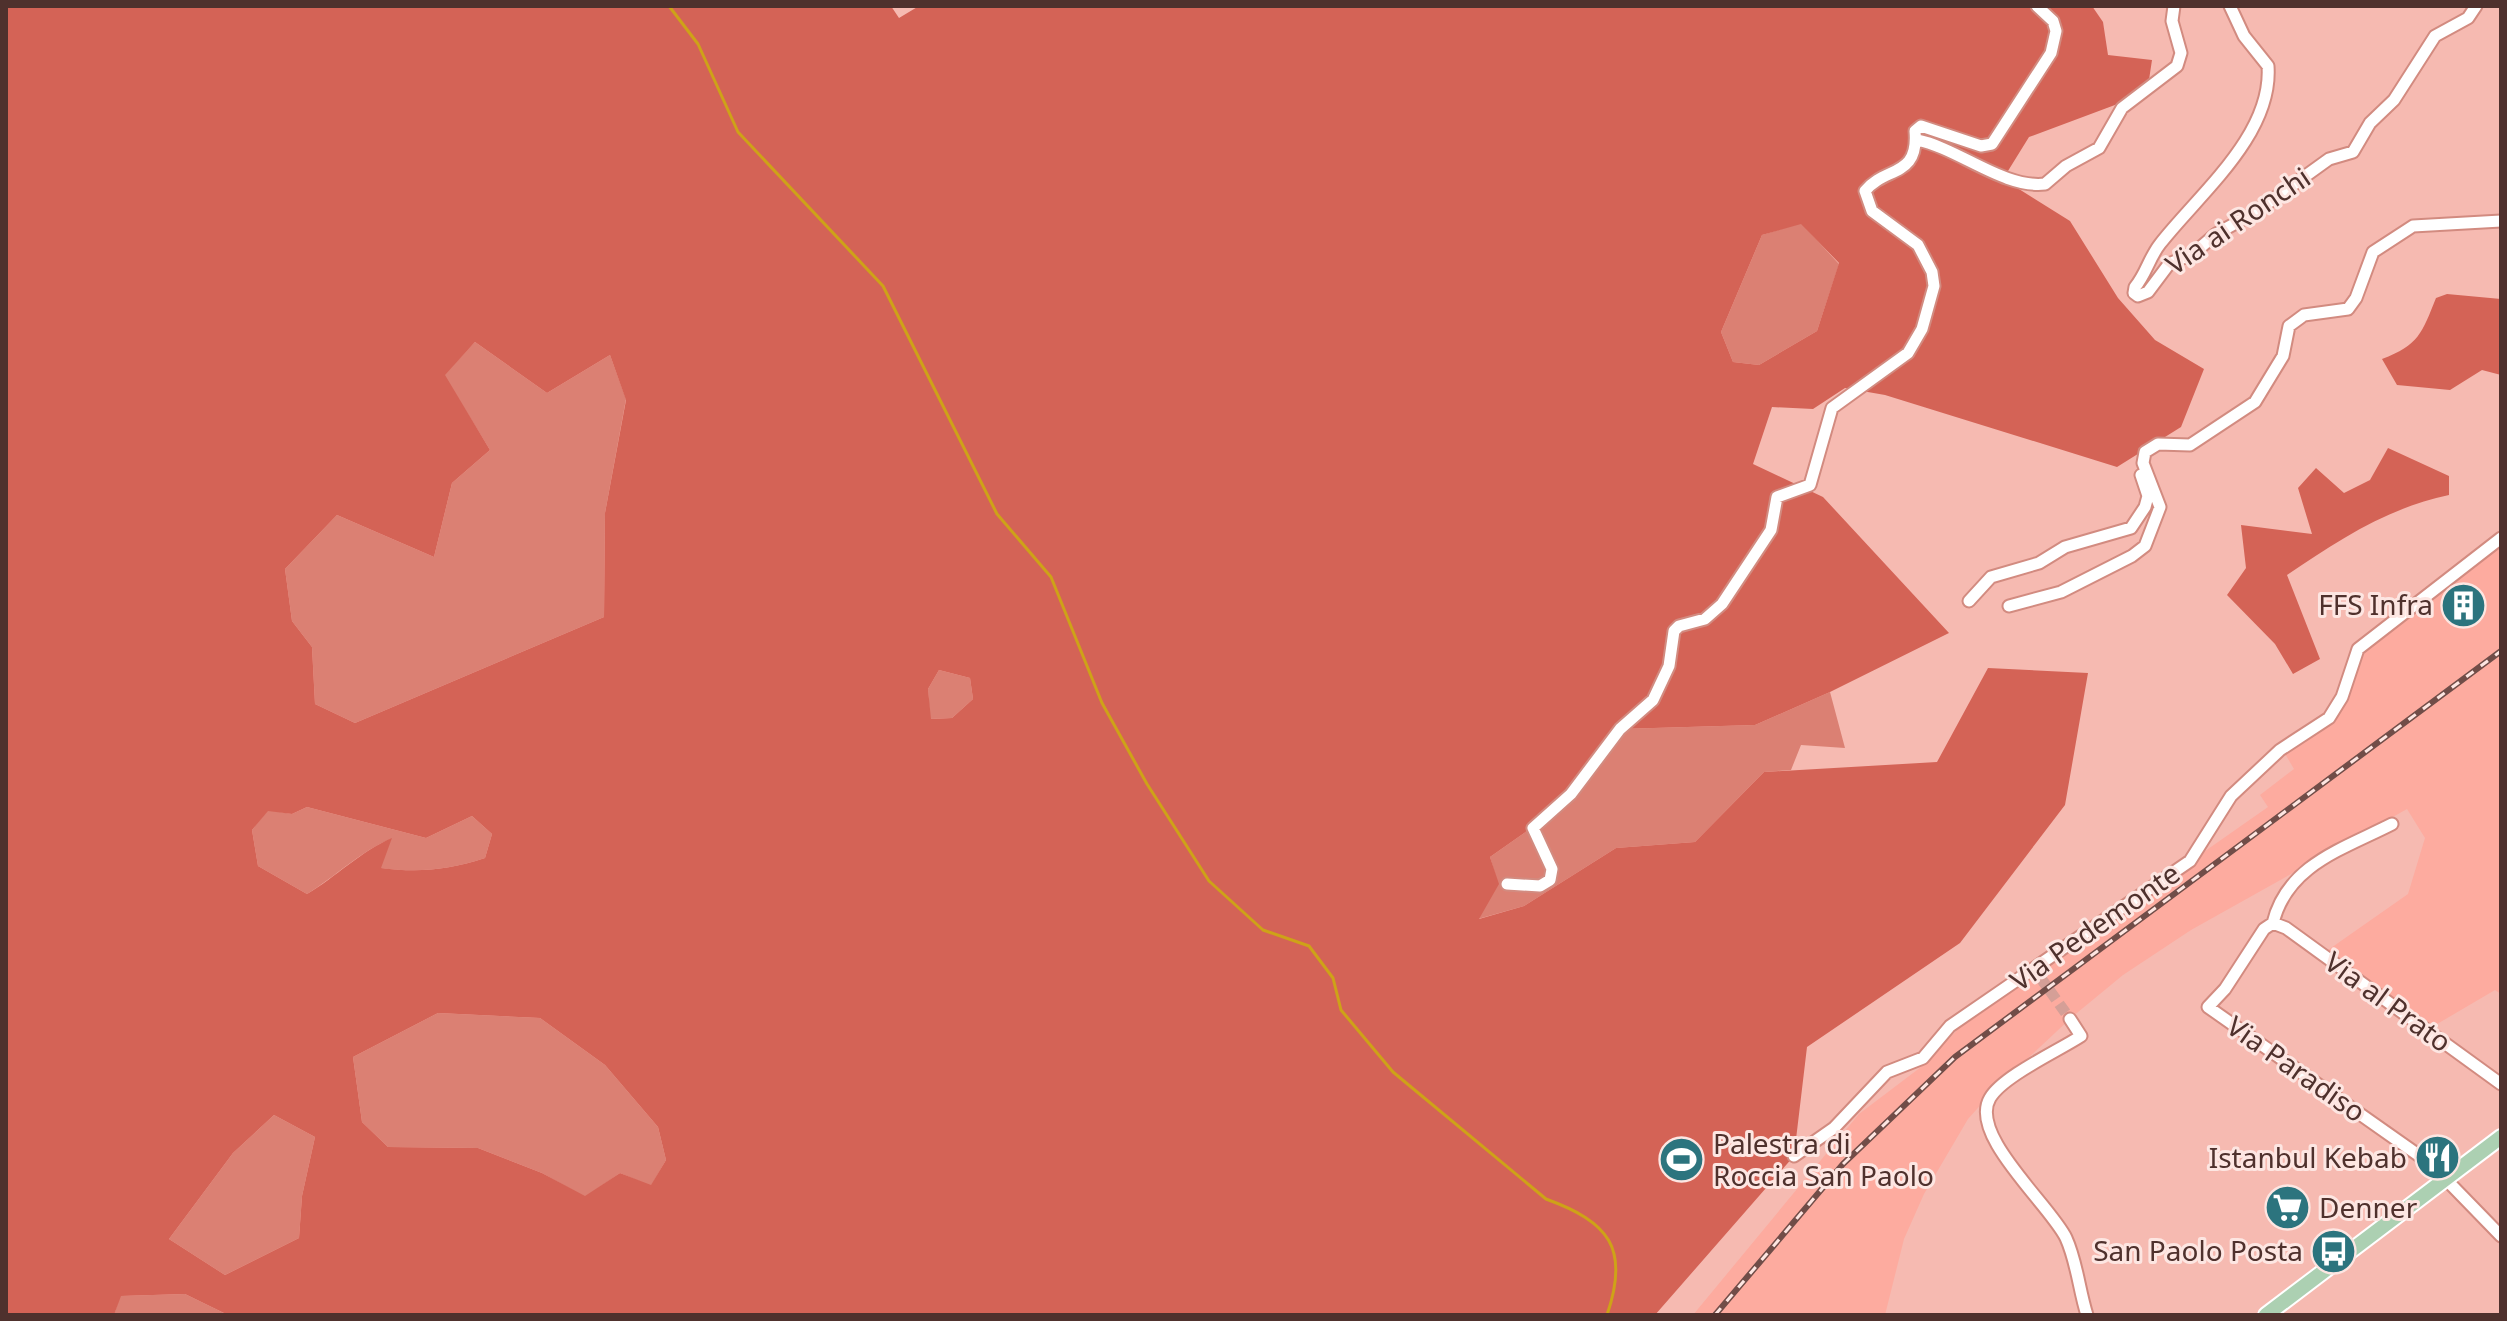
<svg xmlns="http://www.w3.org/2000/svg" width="2507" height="1321" font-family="'Noto Sans',sans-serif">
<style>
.built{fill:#fdab9f}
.green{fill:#db8073}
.forest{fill:#d46356;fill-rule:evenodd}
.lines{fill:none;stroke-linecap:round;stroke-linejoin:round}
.stream{stroke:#cea218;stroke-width:3}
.minor-tunnel{stroke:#d59f97;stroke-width:11;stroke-dasharray:11 5.5;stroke-linecap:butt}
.minor-casing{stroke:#d28b80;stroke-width:15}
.major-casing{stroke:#fff;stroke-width:18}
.minor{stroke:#fff;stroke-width:11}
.major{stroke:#acd0b2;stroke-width:14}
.rail-casing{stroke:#714d48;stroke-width:6}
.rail{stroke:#fde6e2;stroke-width:3;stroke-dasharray:9;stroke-linecap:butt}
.labels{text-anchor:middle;stroke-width:6;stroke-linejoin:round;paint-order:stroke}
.street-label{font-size:28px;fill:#4f312d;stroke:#fde6e2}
.poi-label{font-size:28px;fill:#4f312d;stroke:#fde6e2;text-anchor:end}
</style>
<rect width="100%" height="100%" fill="#f6bab1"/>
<!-- built -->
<path class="built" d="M2501,542V994L2495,990L2432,1027L2328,950L2408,894L2425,838L2407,809L2191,930L2123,975L2072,1017L1994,1090L1968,1119L1924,1194L1904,1239L1885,1315H1693L1859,1114L1921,1067L1974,1013L2268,807L2260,795L2294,769L2284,752L2329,718L2359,652Z"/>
<!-- green -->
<path class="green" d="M1801,223L1839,264L1817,331L1759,365L1733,362L1721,332L1762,235Z
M475,342L547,393L610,355L626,399L605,513L604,617L355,723L315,704L312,647L292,621L285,569L337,515L434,557L452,483L490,450L444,375Z
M939,670L970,678L973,699L952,718L930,719L928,689Z
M1830,692L1845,748L1801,745L1791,770L1764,772L1695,842L1616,848L1524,906L1478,919L1498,884L1490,857L1534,826L1620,729L1755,725Z
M307,807L426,838L472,816L492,834L485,858C448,870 419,873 380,868L391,839C362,850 335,877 307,894L258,866L252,830L268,810L292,814Z
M438,1013L540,1018L605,1065L658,1127L666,1160L651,1186L620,1173L585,1197L542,1173L478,1148L388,1147L362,1122L353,1057Z
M274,1115L315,1137L302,1196L299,1238L225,1275L169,1239L233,1153Z
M185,1294L228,1315H114L120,1296Z"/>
<!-- forest -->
<path class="forest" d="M6,6H891L899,18L919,6H2092L2103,22L2108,55L2152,60L2147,93L2029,137L2003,179L2070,221L2118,298L2155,340L2204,369L2181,427L2117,467L1885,395L1845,388L1813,409L1772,407L1753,464L1823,497L1949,633L1830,692L1755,725L1620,729L1571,794L1534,826L1490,857L1499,884L1479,919L1524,906L1616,848L1695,842L1764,772L1937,762L1988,668L2088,673L2065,805L1960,943L1807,1047L1794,1156L1655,1315H228L185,1294L121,1296L114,1315H6ZM1801,224L1839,263L1817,331L1759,365L1733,362L1721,332L1762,235ZM475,342L547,393L610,355L626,400L605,513L604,617L355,723L315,704L312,647L292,621L285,569L337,515L434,557L452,483L490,450L445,375ZM939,670L970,678L973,699L952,718L931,719L928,689ZM307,807L426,838L472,816L492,834L485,858C448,870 419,873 381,868L392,838C361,851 336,877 307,894L258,866L252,830L268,811L292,814ZM438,1013L540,1018L605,1065L658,1127L666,1160L651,1185L620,1173L585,1196L542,1173L478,1148L388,1147L362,1122L353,1057ZM274,1115L315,1137L302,1196L299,1238L225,1275L169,1239L233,1153Z
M2447,294L2501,299V375L2482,370L2450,390L2397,385L2382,359C2419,345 2422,333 2436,298Z
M2388,448L2449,476V495C2387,508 2339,540 2287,575L2320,659L2293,674L2275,644L2227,595L2246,568L2241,525L2312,534L2298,488L2316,468L2344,493L2370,480Z"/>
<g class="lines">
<!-- stream -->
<path class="stream" d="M669,6L698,44L738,132L883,286L997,514L1051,577L1102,703L1147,784L1209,881L1263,930L1309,946L1333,978L1341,1010L1393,1072L1546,1199C1609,1222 1630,1248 1607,1315"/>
<!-- minor-tunnel -->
<path class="minor-tunnel" d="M2040,977L2070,1019"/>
<defs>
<path id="minor" d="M2230,6L2244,36L2268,66C2273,135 2198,195 2160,244C2149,258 2146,274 2135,287L2134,293L2138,296L2148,292L2169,264L2194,253L2216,234L2254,213L2329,159L2353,152L2370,123L2394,100L2435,36L2468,18L2476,6
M1917,140C1958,148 2004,189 2045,184L2066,166L2099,148L2122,108L2177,66L2181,53L2172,21L2174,6
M1969,601L1991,577L2039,563L2065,547L2131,528L2145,507L2148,496L2141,475
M2009,606L2061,592L2132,556L2145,546L2160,507L2143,463L2145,452L2158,444L2190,445L2255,402L2283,356L2289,326L2304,315L2348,309L2356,298L2373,252L2413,226L2501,221
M2392,824C2343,849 2287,865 2273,923L2264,929L2225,989L2208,1007L2431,1164L2501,1236
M1507,884L1540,886L1550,880L1552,869L1533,828L1571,794L1620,729L1653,700L1669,666L1674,631L1679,626L1705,619L1722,604L1771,530L1777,497L1810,485L1832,408L1908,353L1922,329L1934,286L1932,272L1918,245L1872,211L1865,191C1885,166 1919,178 1915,131L1921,126L1981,146L1992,144L2051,53L2056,31L2053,21L2037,6
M2273,923L2286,928L2501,1084
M2070,1019L2081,1036C2058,1051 2003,1076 1990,1098C1968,1135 2051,1206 2066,1238C2077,1262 2079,1290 2087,1315
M1794,1156L1834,1128L1887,1072L1923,1058L1950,1026L2190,861L2231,796L2280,750L2329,718L2342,697L2358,649L2501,538"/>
<path id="major" d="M2266,1315L2501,1137"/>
</defs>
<!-- minor casing -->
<use href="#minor" class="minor-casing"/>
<!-- major casing -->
<use href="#major" class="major-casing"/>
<!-- minor -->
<use href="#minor" class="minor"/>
<!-- major -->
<use href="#major" class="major"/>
<defs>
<path id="rail" d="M1715,1315L1843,1164L1955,1057L2501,651"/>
</defs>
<!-- rail casing -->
<use href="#rail" class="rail-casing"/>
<!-- rail -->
<use href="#rail" class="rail"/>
</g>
<!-- icons -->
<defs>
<symbol id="building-disc" viewBox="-11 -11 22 22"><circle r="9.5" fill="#2c747e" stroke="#fde6e2"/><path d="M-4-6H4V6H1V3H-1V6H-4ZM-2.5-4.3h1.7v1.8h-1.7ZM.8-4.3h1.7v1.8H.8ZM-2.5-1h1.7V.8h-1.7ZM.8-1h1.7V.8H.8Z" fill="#fff"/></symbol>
<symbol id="restaurant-disc" viewBox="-11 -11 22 22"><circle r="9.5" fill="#2c747e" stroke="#fde6e2"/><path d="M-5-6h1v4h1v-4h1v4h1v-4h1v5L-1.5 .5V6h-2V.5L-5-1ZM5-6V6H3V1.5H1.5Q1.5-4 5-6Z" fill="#fff"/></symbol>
<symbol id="stadium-disc" viewBox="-11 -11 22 22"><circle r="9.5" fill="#2c747e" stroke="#fde6e2"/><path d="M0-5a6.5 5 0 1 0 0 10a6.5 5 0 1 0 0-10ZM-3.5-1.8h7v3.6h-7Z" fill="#fff"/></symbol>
<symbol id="supermarket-disc" viewBox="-11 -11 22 22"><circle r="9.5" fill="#2c747e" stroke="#fde6e2"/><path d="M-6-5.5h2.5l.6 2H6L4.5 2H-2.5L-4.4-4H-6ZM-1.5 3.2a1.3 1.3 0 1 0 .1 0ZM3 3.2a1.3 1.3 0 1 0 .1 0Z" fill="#fff"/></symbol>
<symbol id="bus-disc" viewBox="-11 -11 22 22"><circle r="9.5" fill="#2c747e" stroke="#fde6e2"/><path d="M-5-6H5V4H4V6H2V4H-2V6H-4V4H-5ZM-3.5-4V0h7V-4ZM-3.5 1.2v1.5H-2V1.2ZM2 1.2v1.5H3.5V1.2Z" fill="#fff"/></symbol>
</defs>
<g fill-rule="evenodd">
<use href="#building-disc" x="2438" y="580" width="51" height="51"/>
<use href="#restaurant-disc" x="2412" y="1132" width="51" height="51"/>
<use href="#stadium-disc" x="1656" y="1134" width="51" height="51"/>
<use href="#supermarket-disc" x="2262" y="1182" width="51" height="51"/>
<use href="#bus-disc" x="2308" y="1226" width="51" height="51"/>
</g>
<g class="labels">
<!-- street labels -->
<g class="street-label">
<text transform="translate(2238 221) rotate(-34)" y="10">Via ai Ronchi</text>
<text transform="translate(2095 927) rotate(-35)" y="10">Via Pedemonte</text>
<text transform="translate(2388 1002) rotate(36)" y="10">Via al Prato</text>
<text transform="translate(2296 1069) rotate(35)" y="10">Via Paradiso</text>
</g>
<!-- poi labels -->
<g class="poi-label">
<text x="2433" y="615">FFS Infra</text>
<text x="1713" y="1154" text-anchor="start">Palestra di<tspan x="1713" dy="32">Roccia San Paolo</tspan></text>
<text x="2407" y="1168">Istanbul Kebab</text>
<text x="2319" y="1218" text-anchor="start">Denner</text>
<text x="2303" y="1261">San Paolo Posta</text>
</g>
</g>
<!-- border -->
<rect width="2507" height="1321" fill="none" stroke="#4f312d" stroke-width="16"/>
</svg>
